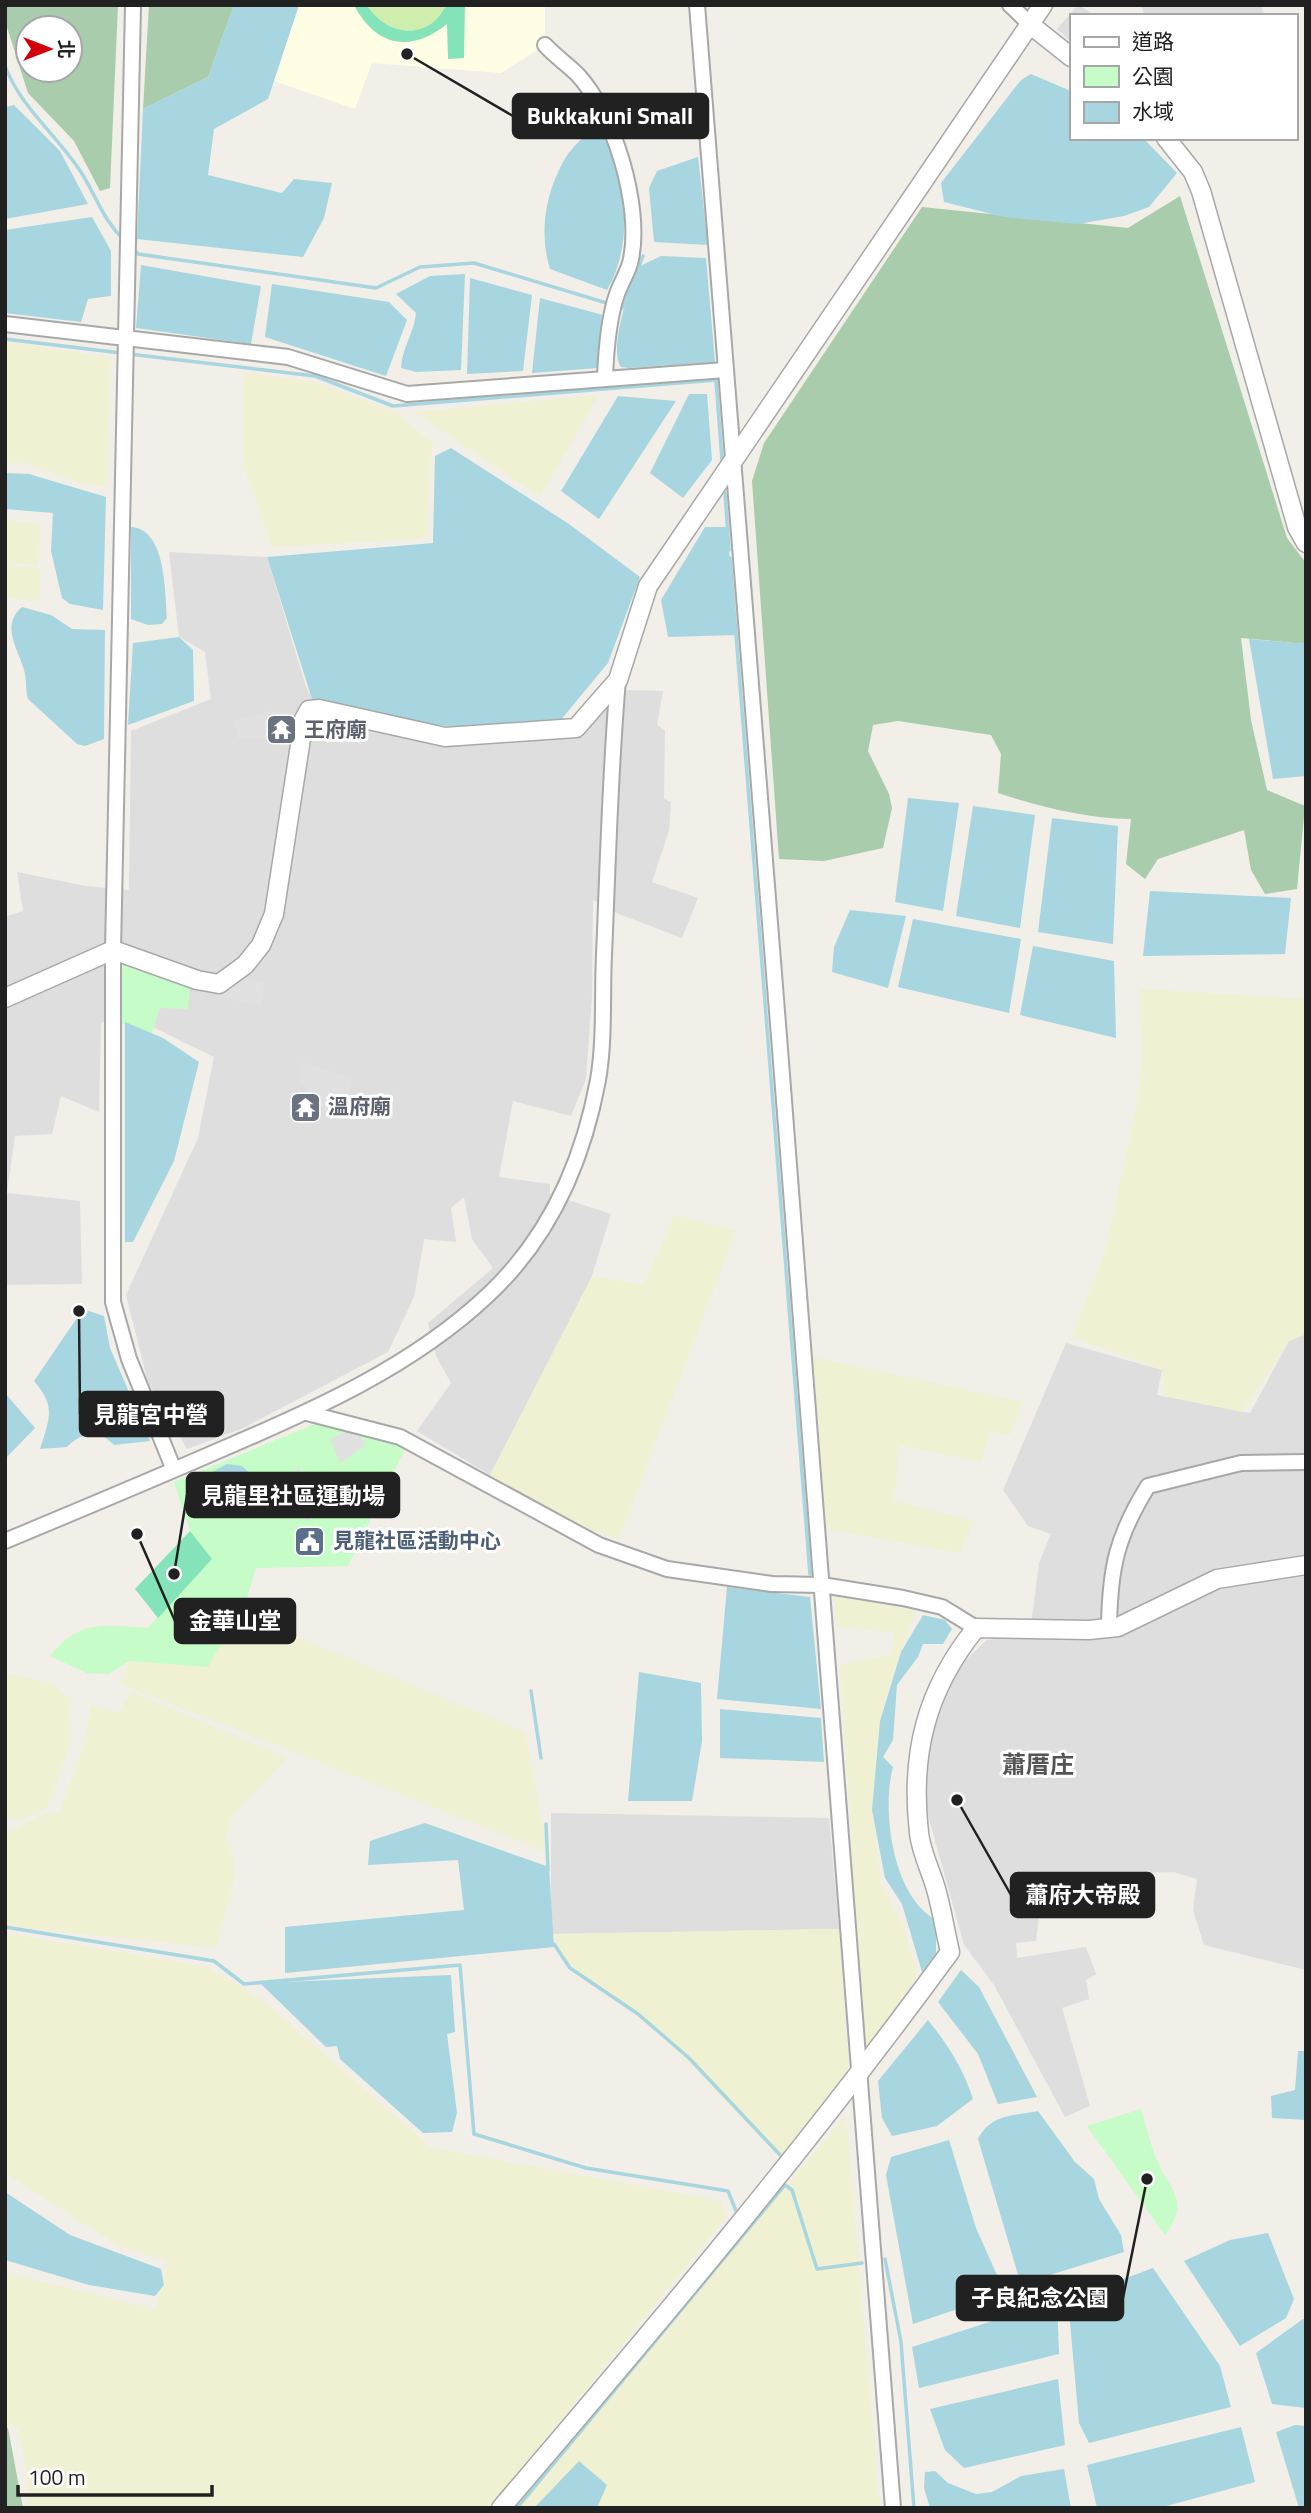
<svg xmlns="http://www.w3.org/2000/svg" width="1311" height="2513" font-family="'Titillium Web','Noto Sans TC',sans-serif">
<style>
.residential{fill:#dfdede}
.education{fill:#fffee4}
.farmland{fill:#f0f1d3}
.grass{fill:#cfedad}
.cemetery{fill:#a8ccac;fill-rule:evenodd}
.park{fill:#c5fcc7}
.pitch{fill:#84e3b9}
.parking{fill:#e1e1e1}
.water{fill:#a7d6e0}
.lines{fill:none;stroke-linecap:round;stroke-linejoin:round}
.stream{stroke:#a7d6e0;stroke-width:3.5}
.minor-casing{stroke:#a8a8a8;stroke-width:18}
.tertiary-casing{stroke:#a8a8a8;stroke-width:21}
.minor{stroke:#fff;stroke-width:14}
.tertiary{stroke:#fff;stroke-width:18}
.labels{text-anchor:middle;stroke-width:6;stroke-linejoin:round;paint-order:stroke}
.worship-label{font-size:21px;font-weight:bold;fill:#5b616d;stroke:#fff;text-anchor:start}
.service-label{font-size:21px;font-weight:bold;fill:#4e5e75;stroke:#fff;text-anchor:start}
.quarter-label{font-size:24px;font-weight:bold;fill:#545454;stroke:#fff}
.leader{fill:none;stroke:#212121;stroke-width:2.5}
.callout-dot{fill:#212121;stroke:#fff;stroke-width:2.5}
.callout{fill:#212121;stroke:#212121;stroke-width:2.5}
.callout-label{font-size:23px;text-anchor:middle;font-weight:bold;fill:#fff}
</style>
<rect width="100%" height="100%" fill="#f2eee8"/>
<!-- residential -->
<path class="residential" d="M1078,5L1097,16H1071V42L1057,29Z
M1141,5H1261L1264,16H1145Z
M169,552L267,557L306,687L323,719L547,736L593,715L628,690L663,691L657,725L665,730L664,799L671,802L669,831L652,882L698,898L682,938L619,914L593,900L592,996L586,1079L571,1116L513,1101L499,1177L550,1184V1194L611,1214L590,1282L490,1475L417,1431L451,1383L436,1356L428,1323L493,1268L472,1239L464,1197L451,1208L456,1242L424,1239L414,1297L388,1352L241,1429L187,1449L148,1382L126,1295L198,1138L214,1057L126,1014L101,1023L99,1112L61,1096L52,1134L15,1136L7,1193L80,1201L82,1284L5,1285V917L23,911L17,872L86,886L129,890L131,731L211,699L205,652L179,637Z
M1306,1334V1970L1204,1945L1193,1910L1197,1879L1174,1872L1044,1876L1036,1941L1016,1943L1017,1958L1086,1947L1096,1974L1086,1980L1089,1999L1062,2008L1090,2106L1065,2117L994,1985L964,1945L926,1808L923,1771L936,1711L960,1665L987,1640L1030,1633L1039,1563L1051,1534L1028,1526L1003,1490L1066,1343L1162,1370L1157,1395L1250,1413L1289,1341Z
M551,1813L829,1818L839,1929L551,1934Z"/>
<!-- education -->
<path class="education" d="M299,5H545V45L501,73L372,63L355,109L274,81Z"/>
<!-- farmland -->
<path class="farmland" d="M5,341L111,358L107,487L78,482L25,463H5Z
M243,372L315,382L397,413L432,443L427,538L272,547L243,465Z
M599,395L540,497L415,412Z
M5,520L41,524L37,565L5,562Z
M5,565L40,568L39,601L5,598Z
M1140,989L1306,999V1334L1289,1341L1242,1412L1165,1396L1162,1370L1072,1336L1105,1252L1136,1109L1142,1058Z
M674,1215L736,1231L619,1539L580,1527L550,1513L490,1475L592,1276L644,1285Z
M812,1357L1023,1402L1010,1435L990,1431L981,1462L900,1445L893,1501L974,1521L960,1553L827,1529Z
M834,1595L916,1611L893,1673L880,1721L872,1810L881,1883L902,1924L918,1974L876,2040L865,2047L840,1665L891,1655L894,1633L836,1626Z
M239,1613L525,1732L548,1852L121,1684L129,1661L208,1667Z
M5,1673L54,1684L69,1700L68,1750L47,1808L20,1820L5,1816Z
M132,1692L287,1758L232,1816L226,1840L234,1861V1879L216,1948L5,1926L6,1834L43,1814L60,1812L84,1743L91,1705L118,1712Z
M839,1929L849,2073L781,2159L656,2030L570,1968L553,1934Z
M5,1933L208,1967L263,2001L432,2148L721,2201L727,2216L489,2508H28L26,2466L18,2428L5,2424V2273L156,2309L167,2261L119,2246L5,2173Z
M846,2115L880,2508H516Z"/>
<!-- grass -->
<path class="grass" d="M367,5H446C429,42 386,36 367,5Z"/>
<!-- cemetery -->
<path class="cemetery" d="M5,5H118L110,188L100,191L74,141L28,93L5,21ZM28,28H70V70H28Z
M149,5H234L208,77L143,109Z
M1180,196L1287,538L1306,563V644L1241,638L1251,720L1267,790L1305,806L1297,889L1265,894L1251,870L1244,830L1158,859L1145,879L1126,864L1131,819C1085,818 1041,807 998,793L1001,754L991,735L898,721L873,725L868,751L889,794L892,808L883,848L824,861L779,859L752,481L764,443L922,207L1128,228Z
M5,2427L8,2428L23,2508H5Z"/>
<!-- park -->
<path class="park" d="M113,950L191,977L188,1009L160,1008L152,1033L113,1021Z
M327,1419L392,1439L406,1447L348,1566L256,1568L246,1601L208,1667L129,1661L109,1674L87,1673L50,1656C80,1619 104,1625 148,1628L212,1559L190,1531L174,1482Z
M1141,2109C1147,2128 1151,2149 1160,2167C1175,2196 1188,2203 1165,2235L1087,2126Z"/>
<!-- pitch -->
<path class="pitch" d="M354,5H367C386,36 429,42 446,5H465L464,58L448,59L447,24C411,53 376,47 354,5Z
M190,1531L212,1559L158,1618L135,1589Z"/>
<!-- parking -->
<path class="parking" d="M267,711L298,714L291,740L238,738L234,721Z
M233,976L264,982L261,1006L217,996L219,984Z
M301,1062L352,1077L346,1117L327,1112L299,1082Z
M356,1427L365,1446L340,1463L330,1439Z
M298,1466L318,1513L306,1521L290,1491Z"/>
<!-- water -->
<path class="water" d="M234,5H299L268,99L214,129L208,175L282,193L294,179L332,183L324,218L303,257L137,239L143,109L208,77Z
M1031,74L1071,91V138H1143L1177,173L1149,207L1124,216L1078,224L1004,217L944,202L941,183L1021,80Z
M14,105L60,151L88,204L5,219V107Z
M596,124C603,137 614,153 618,168C628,206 628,255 607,290L550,269C539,232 545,196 563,162C570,148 586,135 596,124Z
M698,157L708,245L654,242L649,188L657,171Z
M92,217L111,251V296L88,299L81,322L5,313V230Z
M661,256L706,258L715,362L629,368L621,367C608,349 630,287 638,267Z
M141,265L261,286L251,344L136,328Z
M465,274L461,370L416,372L401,368C402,347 414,334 416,313L396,294L430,276Z
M470,278L532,295L523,371L467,374Z
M272,284L389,302L407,320L386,376L265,337Z
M540,298L603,315L598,368L532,373Z
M689,394H707L712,460L683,498L650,473Z
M618,396L676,401L599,519L561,491Z
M451,448L569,524L640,577L608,663L559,722L467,728L391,720L312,699L267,557L433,543L435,456Z
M5,473L29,474L106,497L103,610L70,604L62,598L51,551L53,513L5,509Z
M131,527C166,529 165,591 167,618L162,624L148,625L131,619Z
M705,527H727L736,635L668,637L661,600Z
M22,607L51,615L72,629L105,630L104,739L85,746L77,744L28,699C25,689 27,679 24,670C18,648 0,626 22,607Z
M179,637L193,650L194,701L128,725L133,643Z
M1249,639L1306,644V776L1273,779Z
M908,798L959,803L943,911L895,902Z
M973,806L1035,815L1020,928L956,916Z
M1052,818L1118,826L1113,944L1038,932Z
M1150,891L1291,898L1285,954L1143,956Z
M850,910L906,916L888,988L832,972L834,947Z
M913,919L1021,939L1009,1013L898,987Z
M1033,946L1114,961L1116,1038L1020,1015Z
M125,1022L163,1038L199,1062L174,1161L133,1242H125Z
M83,1309L104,1316L110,1348L150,1441L114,1445C99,1429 82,1432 67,1447L40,1449C50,1417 56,1407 34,1381Z
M5,1393L35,1428L5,1459Z
M227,1464L242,1466L252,1475L253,1491L244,1511L227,1518L197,1504L193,1491L203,1477Z
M727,1587L810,1597L821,1709L717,1699Z
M923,1615L945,1620L952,1629L943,1644H923L918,1657L897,1685L893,1740L883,1757L893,1767C881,1811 893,1897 936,1920V1954L922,1972L902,1904L885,1878L872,1810L880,1721L901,1652Z
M639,1672L701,1683L702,1741L692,1801H628Z
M720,1709L821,1718L824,1762L720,1758Z
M425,1823L549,1867L554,1947L285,1973V1927L464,1910L458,1860L368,1865L370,1841Z
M961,1970L979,1987L1037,2097L998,2104L978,2054L938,2002Z
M451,1975L455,2032L447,2034L457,2113L452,2132L423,2133L340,2059L337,2046L326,2047L260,1983Z
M928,2020C948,2045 963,2068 973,2099L937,2126L892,2136L882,2118L878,2081Z
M1298,2051H1306V2120L1272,2118L1271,2096L1295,2090Z
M1038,2111L1075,2162L1094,2179L1099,2199L1121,2235L1124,2252L1024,2283L1019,2278L978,2139C991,2114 1012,2116 1038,2111Z
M949,2140L976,2228L1005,2293L913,2324L886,2175L891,2157Z
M5,2192L70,2235L161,2269L164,2285L155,2296L89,2285L5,2260Z
M1268,2233L1294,2299L1286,2318L1240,2346L1184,2261L1230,2240Z
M1153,2268L1220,2366L1231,2407L1089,2443L1079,2423L1068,2300Z
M1057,2300L1059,2354L919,2388L912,2347Z
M1303,2319L1306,2320V2408L1272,2404L1256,2353Z
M1058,2379L1065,2445L964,2468L945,2450L930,2409Z
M1295,2425L1306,2426V2508H1299L1276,2432Z
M1241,2427L1255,2482L1159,2508H1097L1087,2465Z
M579,2461L607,2485L597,2508H534Z
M1064,2469L1071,2508H930L924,2488L925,2472L935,2471L948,2483L976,2494L992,2492L1021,2476Z"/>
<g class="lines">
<!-- stream -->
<path class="stream" d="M5,66C21,108 57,135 81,172C97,197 102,219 125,241
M133,248L138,254L376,288L420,267L474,263L610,304
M617,307L622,308L643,256
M5,339L121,353
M129,354L315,376L393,406L716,380L722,460
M725,493L729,550
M730,558L810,1574
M531,1691L541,1758
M546,1824L548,1870
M5,1927L214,1961L244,1984L460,1965L474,2134L586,2168L728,2191L736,2211
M554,1944L570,1968L638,2014L689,2058L782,2157
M745,2233L785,2185L792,2190L817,2269L862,2263
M885,2259L901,2342L914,2508
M517,2508L745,2233"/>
<defs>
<path id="minor" d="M133,5L113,950V1302L129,1359L174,1470
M697,5C765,839 828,1674 893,2508
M1010,5L1032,26
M545,45C555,56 567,64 577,74C614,113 642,206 631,259C629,271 621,282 617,294C608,320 606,351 605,378
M5,324L288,357L407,394L725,370
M307,1413L400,1437L599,1545L667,1569L772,1584L822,1585L903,1598L942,1607L976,1628
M5,1541C77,1511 149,1481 220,1450C314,1410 413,1366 488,1295C549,1238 583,1161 598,1080C605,1040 602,995 604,955C608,863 610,771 618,680
M1109,1626C1110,1567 1117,1536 1148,1486L1241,1463L1306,1462"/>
<path id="tertiary" d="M1032,26L1071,57
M1166,138L1193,172L1201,191L1297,527L1306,543
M5,998L113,950L197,980L219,984L245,965L261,945L274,914L304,719L309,710L319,709L445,737L576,728L618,680L648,586L1043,5
M501,2508C656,2327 809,2145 950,1952C945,1931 942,1910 936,1889C931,1871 921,1852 919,1833C910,1754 926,1690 976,1628L1089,1630L1118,1627L1217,1579L1306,1565"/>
</defs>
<!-- minor casing -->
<use href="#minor" class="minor-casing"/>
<!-- tertiary casing -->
<use href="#tertiary" class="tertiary-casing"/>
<!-- minor -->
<use href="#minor" class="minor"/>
<!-- tertiary -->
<use href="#tertiary" class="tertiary"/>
</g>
<!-- icons -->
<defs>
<symbol id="temple-square" viewBox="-11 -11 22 22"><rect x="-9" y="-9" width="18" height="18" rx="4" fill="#6b7280" stroke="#fff"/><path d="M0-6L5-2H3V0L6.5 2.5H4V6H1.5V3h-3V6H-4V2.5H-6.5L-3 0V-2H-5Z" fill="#fff"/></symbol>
<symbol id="civic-square" viewBox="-11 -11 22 22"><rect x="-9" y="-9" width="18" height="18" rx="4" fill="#5c6f8a" stroke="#fff"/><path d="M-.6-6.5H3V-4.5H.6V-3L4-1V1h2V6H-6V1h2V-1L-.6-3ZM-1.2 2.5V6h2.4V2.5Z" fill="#fff"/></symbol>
</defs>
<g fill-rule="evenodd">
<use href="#temple-square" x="264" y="712" width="35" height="35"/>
<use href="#temple-square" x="288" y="1090" width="35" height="35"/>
<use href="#civic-square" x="292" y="1524" width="35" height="35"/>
</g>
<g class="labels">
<!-- worship labels -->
<g class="worship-label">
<text x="304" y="737">王府廟</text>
<text x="328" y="1114">溫府廟</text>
</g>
<!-- service labels -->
<g class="service-label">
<text x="333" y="1548">見龍社區活動中心</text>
</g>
<!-- quarter labels -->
<g class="quarter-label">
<text x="1038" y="1773">蕭厝庄</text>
</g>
</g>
<!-- callouts -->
<path class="leader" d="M407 54L513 116M79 1311L80 1414M174 1574L187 1495M137 1534L175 1621M957 1800L1011 1895M1147 2179L1123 2298"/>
<g class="callout-dot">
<circle cx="407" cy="54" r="7"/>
<circle cx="79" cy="1311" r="7"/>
<circle cx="174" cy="1574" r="7"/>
<circle cx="137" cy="1534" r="7"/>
<circle cx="957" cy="1800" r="7"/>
<circle cx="1147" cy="2179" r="7"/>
</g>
<g class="callout">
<rect x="513" y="94" width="195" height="44" rx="7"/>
<rect x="80" y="1392" width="143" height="44" rx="7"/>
<rect x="187" y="1473" width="212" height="44" rx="7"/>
<rect x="175" y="1599" width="120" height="44" rx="7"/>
<rect x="1011" y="1873" width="143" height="44" rx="7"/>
<rect x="957" y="2276" width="166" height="44" rx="7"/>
</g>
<g class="callout-label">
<text x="610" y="124">Bukkakuni Small</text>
<text x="151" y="1423">見龍宮中營</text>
<text x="293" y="1504">見龍里社區運動場</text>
<text x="235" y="1629">金華山堂</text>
<text x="1083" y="1903">蕭府大帝殿</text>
<text x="1040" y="2306">子良紀念公園</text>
</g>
<!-- border -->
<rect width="1311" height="2513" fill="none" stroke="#212121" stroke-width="14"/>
<!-- legend -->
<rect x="1070" y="14" width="228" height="126" fill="#ffffff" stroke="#a6a6a6" stroke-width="2"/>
<rect x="1084" y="37" width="35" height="10" fill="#ffffff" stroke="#a6a6a6" stroke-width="2"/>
<text x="1132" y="49" font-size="21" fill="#212121">道路</text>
<rect x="1084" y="66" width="35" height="21" fill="#c5fcc7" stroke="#a6a6a6" stroke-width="2"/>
<text x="1132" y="84" font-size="21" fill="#212121">公園</text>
<rect x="1084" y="102" width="35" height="21" fill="#a7d6e0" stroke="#a6a6a6" stroke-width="2"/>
<text x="1132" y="119" font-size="21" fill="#212121">水域</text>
<!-- north arrow -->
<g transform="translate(49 49) rotate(90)"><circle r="33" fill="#ffffff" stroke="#a6a6a6" stroke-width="2"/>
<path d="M0-5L12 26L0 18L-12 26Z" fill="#d3000a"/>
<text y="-10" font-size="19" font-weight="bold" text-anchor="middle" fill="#212121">北</text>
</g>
<!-- scale -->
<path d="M18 2485v10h194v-10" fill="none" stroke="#212121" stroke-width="3.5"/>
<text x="28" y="2485" font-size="21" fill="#212121" stroke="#ffffff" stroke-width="5" paint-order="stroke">100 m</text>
</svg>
